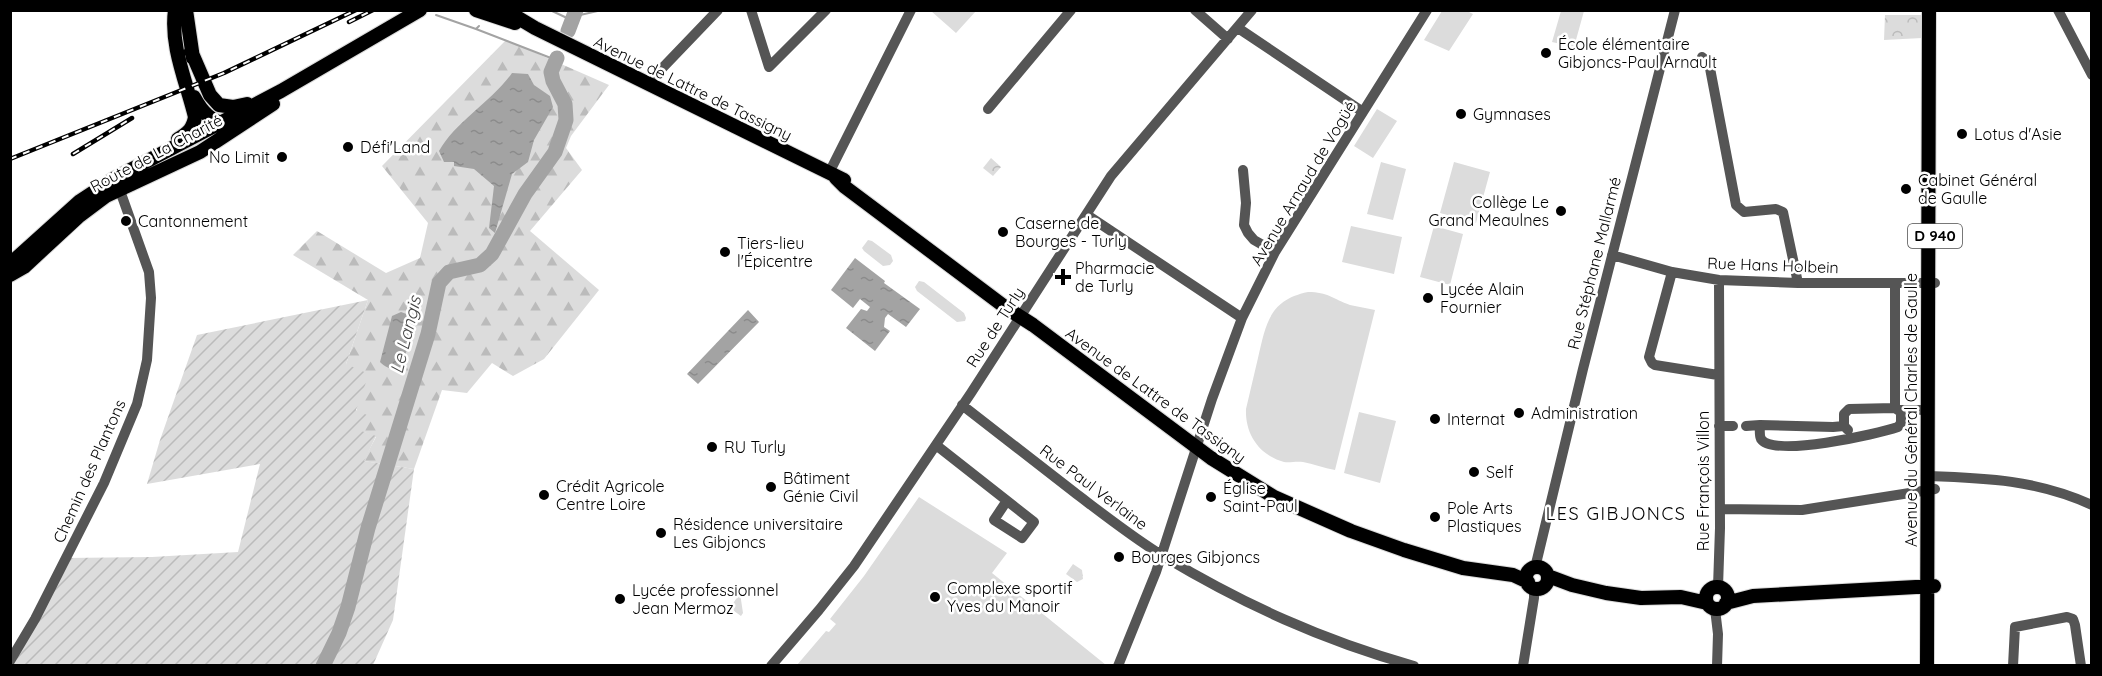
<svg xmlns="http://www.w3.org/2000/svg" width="2102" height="676" font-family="Quicksand,sans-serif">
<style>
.grass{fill:#dcdcdc}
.forest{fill:url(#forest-firs)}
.park{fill:url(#park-crowns)}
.garden{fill:url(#garden-furrows)}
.water{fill:url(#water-ripples)}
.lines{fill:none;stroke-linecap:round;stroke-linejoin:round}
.stream{stroke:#a3a3a3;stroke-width:2}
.river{stroke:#a3a3a3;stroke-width:15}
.major-casing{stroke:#dbdbdb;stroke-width:16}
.minor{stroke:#555;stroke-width:10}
.major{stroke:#000;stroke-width:14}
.rail-casing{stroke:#000;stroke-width:4.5}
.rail{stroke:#fff;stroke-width:2;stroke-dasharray:7;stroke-linecap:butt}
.poi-dot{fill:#000;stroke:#fff;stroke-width:2}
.labels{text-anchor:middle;stroke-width:5;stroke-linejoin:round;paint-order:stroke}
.shield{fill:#fff;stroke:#4c4c4c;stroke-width:1.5}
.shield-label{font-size:15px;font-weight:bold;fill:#000}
.poi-label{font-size:16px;fill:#000;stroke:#fff;text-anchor:start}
.street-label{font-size:16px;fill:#000;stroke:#fff}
.water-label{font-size:18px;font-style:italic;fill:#444;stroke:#fff}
.neighbourhood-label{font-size:18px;letter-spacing:1.5px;fill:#000;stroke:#fff}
</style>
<defs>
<pattern id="forest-firs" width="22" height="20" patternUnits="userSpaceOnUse" patternTransform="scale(1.5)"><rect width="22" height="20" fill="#dcdcdc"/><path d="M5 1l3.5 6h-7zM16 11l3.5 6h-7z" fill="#bbb"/></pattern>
<pattern id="park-crowns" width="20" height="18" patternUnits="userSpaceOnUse" patternTransform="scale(1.5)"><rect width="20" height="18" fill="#dcdcdc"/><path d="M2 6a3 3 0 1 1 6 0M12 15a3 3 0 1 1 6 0" fill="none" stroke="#bbb"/></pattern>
<pattern id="garden-furrows" width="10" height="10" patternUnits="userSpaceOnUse" patternTransform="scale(1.5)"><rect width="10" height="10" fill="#dcdcdc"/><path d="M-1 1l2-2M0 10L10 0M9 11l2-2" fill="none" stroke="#bbb"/></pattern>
<pattern id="water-ripples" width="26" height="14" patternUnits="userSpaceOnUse" patternTransform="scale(1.5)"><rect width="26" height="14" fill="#a3a3a3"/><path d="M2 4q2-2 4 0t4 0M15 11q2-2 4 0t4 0" fill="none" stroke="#8b8b8b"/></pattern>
</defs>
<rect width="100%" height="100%" fill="#fff"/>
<!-- grass -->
<path class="grass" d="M931,11H976L956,33Z
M1442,11H1467L1473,14L1449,51L1424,40Z
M1561,11H1584L1574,47L1552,42Z
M1377,109L1397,121L1373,158L1354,146Z
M1381,162L1406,169L1393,220L1367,214Z
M1454,162L1490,172L1476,223L1440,213Z
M1351,226L1402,237L1394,274L1342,262Z
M1434,226L1463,234L1450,285L1420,277Z
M868,240L872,241L891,255L893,261L890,265L883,266L864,251L862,248Z
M919,281L924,282L964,313L966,318L965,321L957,322L917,291L915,287Z
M1308,292C1328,292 1333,299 1350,305C1358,307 1367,308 1375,310L1335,470C1324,468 1313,464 1303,462C1296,461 1290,463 1284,462C1259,455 1245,434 1246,409C1250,392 1254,375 1258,358C1266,324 1269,300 1308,292Z
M1359,412L1396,421L1380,483L1344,473Z
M919,497L1007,553L992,573L1106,665H797L826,631L829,632L836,624L830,619L864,576Z
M740,593L743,613L741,616L734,611L732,605Z"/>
<!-- forest -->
<path class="forest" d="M506,40L609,85L571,136L566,148L582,170L530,231L599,290L544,359L513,376L492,363L467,393L442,390L414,469L363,461L376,437L362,431L346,364L368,300L293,255L317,231L386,273L420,258L428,223L382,166Z"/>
<!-- park -->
<path class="park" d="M1885,15H1921L1922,38L1884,40Z
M991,158L1001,167L993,176L983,168Z
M1073,564L1082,570L1083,579L1077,582L1066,574Z"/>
<!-- garden -->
<path class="garden" d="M368,300L346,364L369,374L356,410L367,415L362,431L376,436L364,461L414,469L393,620L373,665L11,666L66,558L152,557L238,552L260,464L147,484L160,440L197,335Z"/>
<!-- water -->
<path class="water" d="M512,73L528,74L534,85L550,96L553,107L534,140L528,162L512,174L495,233L489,228L494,186L474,169L454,166V162H444L439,151C455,122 491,102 512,73Z
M855,258L885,281L884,283L920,309L906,327L888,314L885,318L884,327L890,331L875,351L846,328L861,309L867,311L870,307L860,299L853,308L831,290Z
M748,310L759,322L698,384L687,374Z
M401,312L412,316L415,323L401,369C394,371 386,368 380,362L392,316Z"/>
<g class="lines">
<!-- stream -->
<path class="stream" d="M550,10L567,18L602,10
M436,15L476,29
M479,26L476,29L556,60"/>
<!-- river -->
<path class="river" d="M568,31L576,10
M323,666L339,633L348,607L368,528L428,334L439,283L449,272L480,265L492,254L525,194L555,152L566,120L565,104L553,81L551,72L557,58"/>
<defs>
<path id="major" d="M175,10C170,47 187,83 195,117C193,129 188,133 178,139
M186,10L193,58
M476,10L515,23
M505,10L535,28L844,180
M191,51L210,95L219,105L233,107L247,104
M194,97C201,110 211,123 226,123
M836,178L845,187L1005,307L1033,325L1211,458L1274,497L1351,531L1404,550L1463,568L1513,575L1528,582
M10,264L80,201L115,178L281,91L420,10
M10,275L24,267L78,217L106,196L200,152L273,104
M1526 578a11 11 0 1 1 22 0a11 11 0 1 1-22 0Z
M1548,576L1572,585L1606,593L1641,598L1681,597L1707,603
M1706 598a11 11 0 1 1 22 0a11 11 0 1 1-22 0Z
M1726,603L1753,596L1934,586
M1927,666L1929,10"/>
</defs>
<!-- major casing -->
<use href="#major" class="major-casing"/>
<!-- minor -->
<path class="minor" d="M751,10L769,67L826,10
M1195,10L1228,39
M2058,10L2092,75
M1238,28L1363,112
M1702,57L1709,63L1736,205L1744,212L1776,209L1783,212L1798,283
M648,83L718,10
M988,109L1071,10
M1243,170L1246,203L1244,225L1248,233L1254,240L1275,252
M829,173L911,10
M1087,215L1242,318
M1612,255L1672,272L1719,280L1798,283H1935
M1672,272L1649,357L1652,363L1655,365L1718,375
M962,405C999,434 1037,463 1074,492C1103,514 1132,537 1163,556C1245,605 1322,640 1414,666
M1899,410H1920
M1719,426H1733
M1746,426L1760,425
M1844,426L1833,427L1760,425C1760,429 1759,435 1761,439C1773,458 1877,434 1898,427L1901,423V412L1895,408
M1848,430L1844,426V414L1849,409L1895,408V284
M936,445L1034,522L1022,538L994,520L1006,502
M1928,476C1987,478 2037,480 2092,505
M1720,509L1802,510L1935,489
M1535,568L1583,369L1675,10
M1718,587L1720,528L1719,280
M1715,609L1718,634L1717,666
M10,661L35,619L104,483L137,404L147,360L151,298L149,272L118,185
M771,666L819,610L854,566L971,393L1111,176L1252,10
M1118,666L1156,572L1212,399L1242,318L1275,252L1427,10
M1523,666L1534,598V588
M2013,666L2015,627L2067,617L2073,619L2075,625L2081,666"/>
<!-- major -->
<use href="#major" class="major"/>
<defs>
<path id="rail" d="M349,22L373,10
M73,154L132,118
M10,159L224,73L356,10"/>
</defs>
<!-- rail casing -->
<use href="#rail" class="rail-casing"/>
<!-- rail -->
<use href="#rail" class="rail"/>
</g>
<!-- markers -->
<g class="poi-dot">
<circle cx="1546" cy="53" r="6"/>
<circle cx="1461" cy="114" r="6"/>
<circle cx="1962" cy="134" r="6"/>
<circle cx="348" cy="147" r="6"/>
<circle cx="282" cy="157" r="6"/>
<circle cx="1906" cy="189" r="6"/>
<circle cx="1561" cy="211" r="6"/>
<circle cx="126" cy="221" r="6"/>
<circle cx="1003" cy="232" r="6"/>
<circle cx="725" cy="252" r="6"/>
<path d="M1060 268h6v6h6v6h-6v6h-6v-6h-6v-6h6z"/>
<circle cx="1428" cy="298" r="6"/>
<circle cx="1519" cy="413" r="6"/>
<circle cx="1435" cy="419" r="6"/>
<circle cx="712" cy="447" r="6"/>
<circle cx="1474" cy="472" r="6"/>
<circle cx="771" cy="487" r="6"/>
<circle cx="544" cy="495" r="6"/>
<circle cx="1211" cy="497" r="6"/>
<circle cx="1435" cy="517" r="6"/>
<circle cx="661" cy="533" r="6"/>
<circle cx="1119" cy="557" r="6"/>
<circle cx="935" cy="597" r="6"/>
<circle cx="620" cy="599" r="6"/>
</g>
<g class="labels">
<!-- shield labels -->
<rect class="shield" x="1908" y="224" width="54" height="24" rx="4.5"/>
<g class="shield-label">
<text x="1935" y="241">D 940</text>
</g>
<!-- poi labels -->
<g class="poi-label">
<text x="1558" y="50">École élémentaire<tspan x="1558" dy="18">Gibjoncs-Paul Arnault</tspan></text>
<text x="1473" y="120">Gymnases</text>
<text x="1974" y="140">Lotus d'Asie</text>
<text x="360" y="153">Défi'Land</text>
<text x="270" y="163" text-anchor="end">No Limit</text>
<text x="1918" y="186">Cabinet Général<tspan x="1918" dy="18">de Gaulle</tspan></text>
<text x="1549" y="208" text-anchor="end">Collège Le<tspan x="1549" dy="18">Grand Meaulnes</tspan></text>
<text x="138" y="227">Cantonnement</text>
<text x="1015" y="229">Caserne de<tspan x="1015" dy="18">Bourges - Turly</tspan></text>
<text x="737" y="249">Tiers-lieu<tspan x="737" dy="18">l'Épicentre</tspan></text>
<text x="1075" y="274">Pharmacie<tspan x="1075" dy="18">de Turly</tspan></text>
<text x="1440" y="295">Lycée Alain<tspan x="1440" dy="18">Fournier</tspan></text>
<text x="1531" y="419">Administration</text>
<text x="1447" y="425">Internat</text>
<text x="724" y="453">RU Turly</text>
<text x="1486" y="478">Self</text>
<text x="783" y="484">Bâtiment<tspan x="783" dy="18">Génie Civil</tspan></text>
<text x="556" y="492">Crédit Agricole<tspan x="556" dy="18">Centre Loire</tspan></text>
<text x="1223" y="494">Église<tspan x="1223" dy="18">Saint-Paul</tspan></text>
<text x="1447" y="514">Pole Arts<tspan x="1447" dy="18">Plastiques</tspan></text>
<text x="673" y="530">Résidence universitaire<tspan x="673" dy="18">Les Gibjoncs</tspan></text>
<text x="1131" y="563">Bourges Gibjoncs</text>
<text x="947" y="594">Complexe sportif<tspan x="947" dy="18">Yves du Manoir</tspan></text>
<text x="632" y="596">Lycée professionnel<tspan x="632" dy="18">Jean Mermoz</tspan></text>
</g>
<!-- street labels -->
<g class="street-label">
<text transform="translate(693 88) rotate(26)" y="6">Avenue de Lattre de Tassigny</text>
<text transform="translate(156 153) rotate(-28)" y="6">Route de La Charité</text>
<text transform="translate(1303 183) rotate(-59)" y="6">Avenue Arnaud de Vogüé</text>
<text transform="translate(1594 263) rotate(-76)" y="6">Rue Stéphane Mallarmé</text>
<text transform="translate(1773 265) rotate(2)" y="6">Rue Hans Holbein</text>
<text transform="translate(995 327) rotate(-57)" y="6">Rue de Turly</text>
<text transform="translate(1156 395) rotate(36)" y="6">Avenue de Lattre de Tassigny</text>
<text transform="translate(1911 410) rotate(-90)" y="6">Avenue du Général Charles de Gaulle</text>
<text transform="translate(89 471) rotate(-66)" y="6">Chemin des Plantons</text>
<text transform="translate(1703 481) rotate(-90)" y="6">Rue François Villon</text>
<text transform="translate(1094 487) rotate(37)" y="6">Rue Paul Verlaine</text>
</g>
<!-- water labels -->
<g class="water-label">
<text transform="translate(406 335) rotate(-76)" y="6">Le Langis</text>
</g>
<!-- neighbourhood labels -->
<g class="neighbourhood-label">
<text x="1616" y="520">LES GIBJONCS</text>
</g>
</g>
<!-- border -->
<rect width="2102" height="676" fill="none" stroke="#000000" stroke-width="24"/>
</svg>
